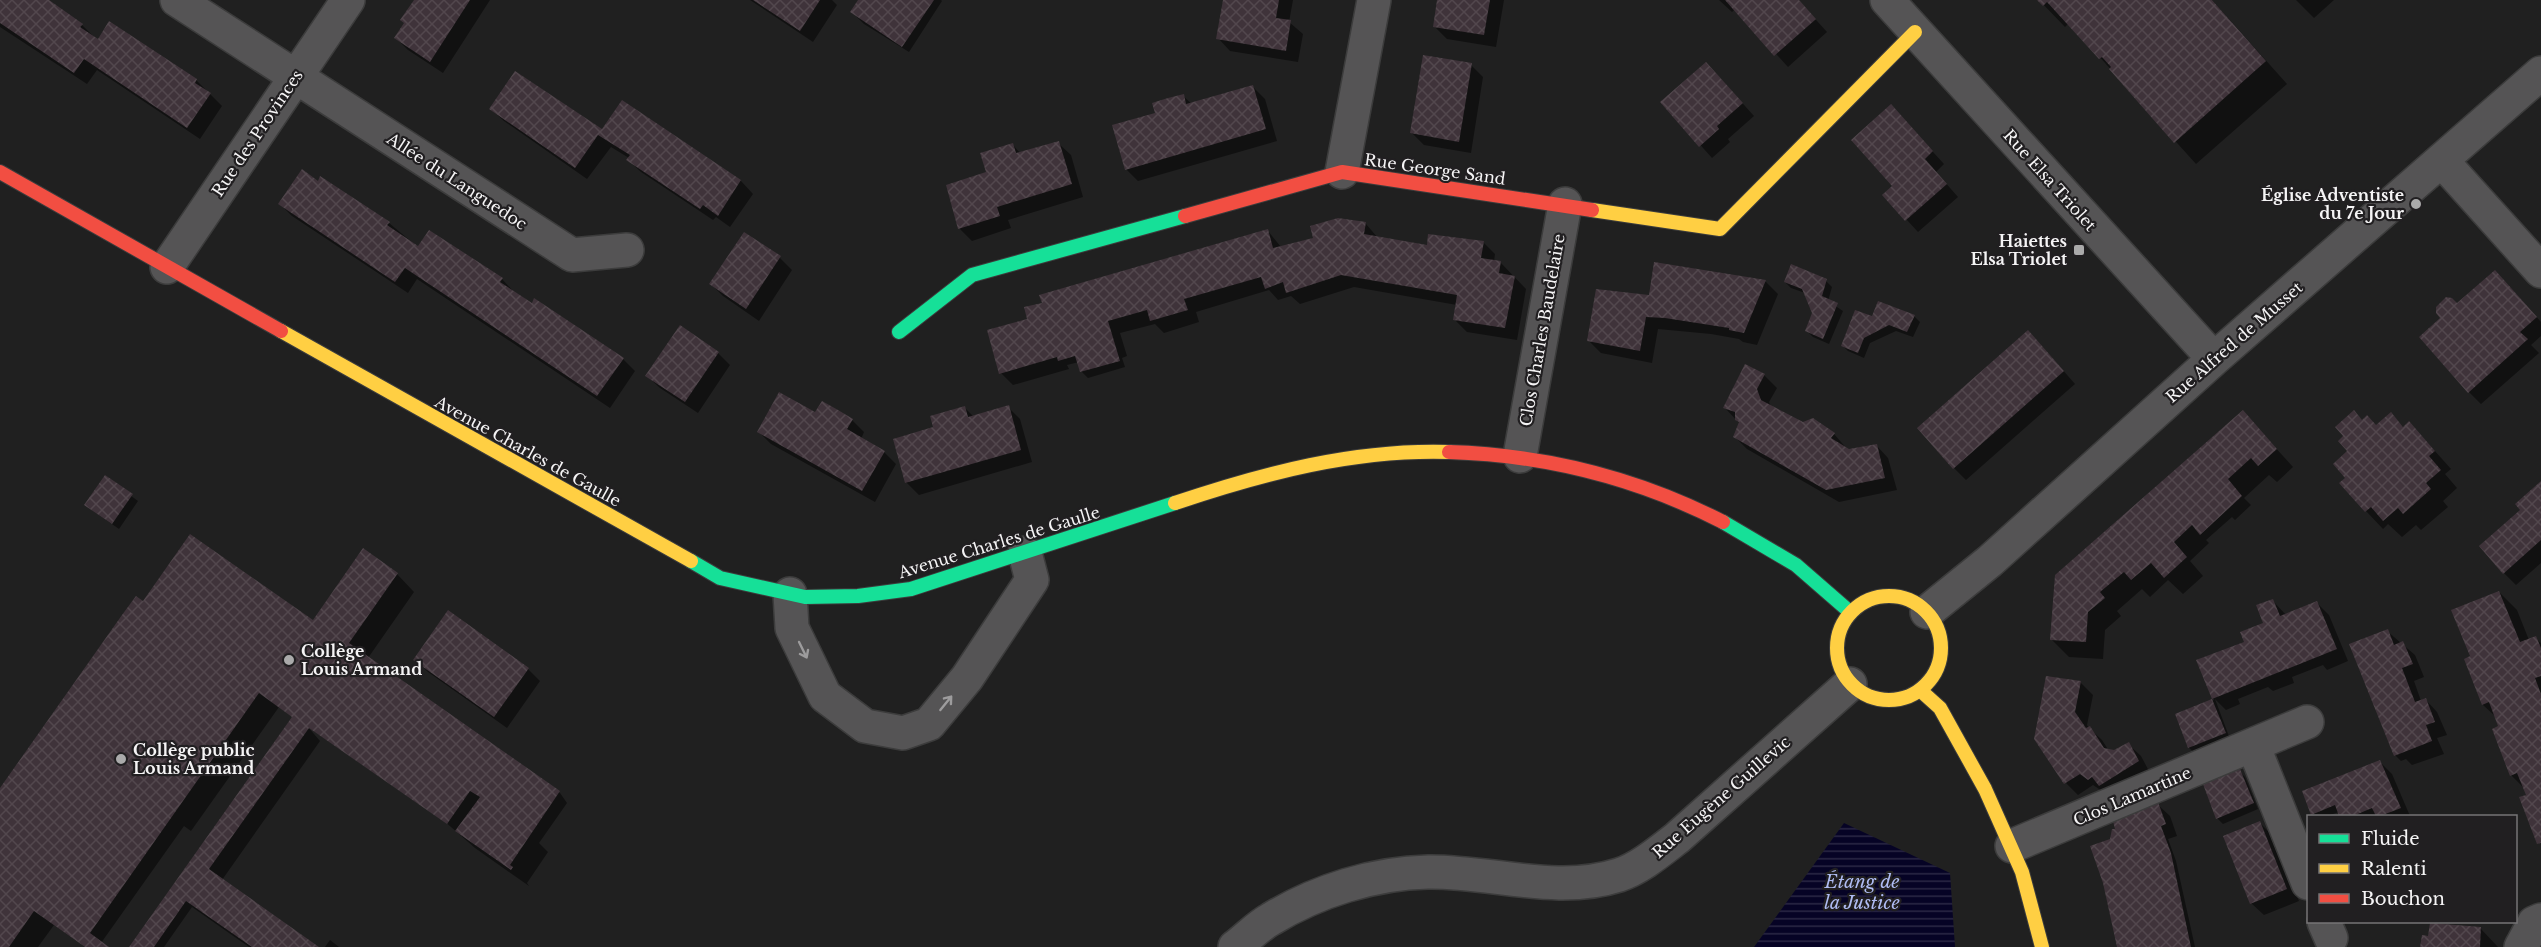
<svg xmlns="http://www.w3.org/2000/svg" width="2541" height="947" font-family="'Libre Baskerville',serif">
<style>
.water{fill:url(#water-rules)}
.shadow{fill:#0007}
.building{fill:url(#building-cross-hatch)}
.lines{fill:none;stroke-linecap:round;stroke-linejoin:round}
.street-casing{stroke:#3c3c3c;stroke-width:36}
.fast-casing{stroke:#3c3c3c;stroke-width:16}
.slow-casing{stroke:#3c3c3c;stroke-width:16}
.jam-casing{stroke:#3c3c3c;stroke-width:16}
.street{stroke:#555455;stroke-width:33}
.fast{stroke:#16e098;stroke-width:14}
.slow{stroke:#ffcf43;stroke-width:14}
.jam{stroke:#f24e42;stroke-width:14}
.oneway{stroke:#9d9c9d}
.poi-dot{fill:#aaa;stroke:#211f21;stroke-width:2}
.labels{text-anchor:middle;stroke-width:4.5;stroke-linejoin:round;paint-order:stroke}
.street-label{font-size:16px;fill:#f5f4f5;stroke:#211f21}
.poi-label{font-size:16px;font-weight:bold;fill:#f5f4f5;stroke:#211f21;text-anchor:end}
.water-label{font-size:18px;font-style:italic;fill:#afbcf3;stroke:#211f21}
</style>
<defs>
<pattern id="water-rules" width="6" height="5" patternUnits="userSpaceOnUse" patternTransform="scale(1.5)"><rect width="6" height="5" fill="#060325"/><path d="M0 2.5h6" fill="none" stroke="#2b2845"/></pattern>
<pattern id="building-cross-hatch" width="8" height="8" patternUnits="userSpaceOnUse" patternTransform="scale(1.5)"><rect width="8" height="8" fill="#3f333a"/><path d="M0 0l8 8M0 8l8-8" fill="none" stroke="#52474d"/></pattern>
</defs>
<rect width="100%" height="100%" fill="#202020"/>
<!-- water -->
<path class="water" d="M1844,823L1950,873L1955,947H1754Z"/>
<!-- shadow -->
<path class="shadow" d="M0,0H46L82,25L98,41L196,80L222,106L200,139L97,70L87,84L0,27Z
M415,0H490L443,73L408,50L396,38L406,24Z
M750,0H832L837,5L813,42Z
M860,0H941L942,1L909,52L864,24L852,12Z
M1224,0H1293L1289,22L1303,34L1298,62L1230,51L1218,38Z
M1439,0H1504L1496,47L1447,39L1434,26Z
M1719,0H1798L1827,32L1788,67L1735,9L1732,12Z
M2039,0H2212L2287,84L2196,164L2069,23L2065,27Z
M2296,0H2334L2314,18Z
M1471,65L1483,77L1471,153L1424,145L1412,133Z
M1718,76L1754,116L1728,139L1730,142L1712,158L1662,102Z
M1253,87L1265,99L1277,141L1138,181L1126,169L1157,114L1183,96L1192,104Z
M622,102L741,181L753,194L730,227L716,217L713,220L641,172L628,160L629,158L611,147L587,179L504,121L491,109L602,131Z
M1891,106L1944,164L1936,172L1958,197L1918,232L1884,195L1894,186Z
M1058,143L1071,155L1083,197L1008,220L1011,228L972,241L960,229L948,186L988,173L1013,145L1021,154Z
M318,183L389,223L419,248L502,279L514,292L623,359L635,371L610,408L417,279L408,293L292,216L280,204Z
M1366,224L1378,238L1428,247L1483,242L1495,254L1494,261L1500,262L1526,289L1517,340L1467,332L1455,320L1457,305L1354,287L1300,304L1291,296L1278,300L1269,290L1196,312L1199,322L1164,333L1155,324L1120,333L1127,356L1122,358L1125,367L1088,378L1082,372L1079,362L1067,365L1069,369L1013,385L1001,373L1029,321L1268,231L1281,247Z
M744,234L780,258L792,270L759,321L723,296L711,284Z
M1656,264L1766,282L1778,294L1757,345L1743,342L1739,339L1711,334L1658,329L1652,363L1601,353L1589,341L1650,297Z
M1826,281L1832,287L1828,301L1843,311L1829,344L1813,337L1807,331L1814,313L1805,293L1791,288L1785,282Z
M2507,284L2541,322V336L2531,345L2539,353L2481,404L2469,392L2442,318L2457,305Z
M1914,316L1920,322L1913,337L1896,331L1870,343L1864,358L1848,351L1842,345L1873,318Z
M2040,344L2075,384L1966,480L1954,468Z
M718,353L730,365L698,413L660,388L647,376Z
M1746,366L1764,375L1777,388L1769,402L1771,407L1803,423L1834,434L1848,450L1876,445L1888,458L1897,490L1839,502L1747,449L1735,437L1740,424L1725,408Z
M1008,407L1020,419L1032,462L919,495L906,482L935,428L965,408L974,417Z
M2243,412L2293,467L2277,482L2269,475L2244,498L2251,505L2235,520L2232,517L2206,540L2209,543L2190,561L2203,576L2183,594L2168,580L2150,597L2142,589L2117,611L2121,616L2105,630L2103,659L2069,657L2051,639Z
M816,414L852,420L864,432L861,439L884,452L896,464L875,502L771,444L759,432Z
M2391,414L2404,428L2409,423L2426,441L2451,469L2445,474L2457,488L2443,501L2448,507L2421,530L2416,525L2402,537L2388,524L2383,529L2366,511L2347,478L2349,451L2363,421L2376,427Z
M105,477L138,501L119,529L92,510Z
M2541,483V563L2516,585L2504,573L2522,510Z
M397,574L414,592L368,658L560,793L567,803L539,843L548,852L527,883L529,886L475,848L443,820L308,727L320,741L222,880L317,947H249L192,907L164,947H131L293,717L279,707L191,831L184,826L101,943L107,947H85L54,925L38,947H0V791L144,603L313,622Z
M2499,592L2517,610L2529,640L2535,638L2541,643V845L2525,789L2511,775L2496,717L2483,705L2466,660L2472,657Z
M2273,601L2286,615L2317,603L2329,615L2348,661L2327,670L2323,665L2292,677L2294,683L2273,691L2268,687L2238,699L2240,704L2226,710L2215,699L2230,739L2195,753L2189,748L2177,714L2214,700L2198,661L2246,643L2265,624Z
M2387,631L2415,655L2424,677L2414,681L2421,701L2425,699L2437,712L2447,735L2437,738L2444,754L2412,765L2406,759L2401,761L2395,755Z
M415,660L528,669L540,681L507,728L428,672Z
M2080,682L2093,695L2087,725L2089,728L2102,740L2109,751L2114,752L2128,744L2141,756L2150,773L2112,797L2105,789L2102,791L2093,785L2078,795L2066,783L2036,738Z
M2380,762L2392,774L2410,816H2341L2339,812L2327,816H2315L2313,814Z
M2239,771L2245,777L2258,809L2223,824L2217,818Z
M2157,804L2170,816L2177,836L2168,839L2176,861L2195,947H2119L2111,841L2117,830Z
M2260,823L2272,835L2299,901L2264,915L2251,903Z
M2481,929L2498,947H2422L2430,938Z
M330,940L339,947H325Z"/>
<!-- building -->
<path class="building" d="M0,0H49L83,24L80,27L98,39L109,21L197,79L195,83L211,93L187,128L84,59L74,73L0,23Z
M414,0H470L430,62L394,38L404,23L400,20Z
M753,0H820L800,31Z
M858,0H934L902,47L850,12Z
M1223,0H1279L1276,18L1291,20L1286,51L1216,39Z
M1437,0H1490L1484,35L1433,27Z
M1725,0H1799L1816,19L1774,56Z
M2037,0H2212L2266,61L2174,143L2109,69L2111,67L2102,57L2099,59L2047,2L2043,6Z
M1423,55L1472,63L1459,142L1410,133Z
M1706,62L1743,103L1717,126L1719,129L1699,147L1660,102Z
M515,71L602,129L622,100L741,180L718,216L703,205L700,209L626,160L630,155L598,135L575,168L489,109Z
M1253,85L1266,129L1125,170L1112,125L1155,113L1152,103L1168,98L1184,94L1186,104Z
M1891,104L1933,151L1925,159L1947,184L1905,221L1882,195L1892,186L1851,140Z
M1059,141L1072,184L997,207L1000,216L958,229L946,185L986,172L980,153L1013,143L1016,153Z
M302,169L318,181L320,176L390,222L387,225L418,246L429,230L503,278L500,282L532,303L534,298L624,358L597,396L405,268L395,282L278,204Z
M1338,218L1366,222L1364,234L1427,245L1428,234L1484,241L1481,258L1501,261L1499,273L1515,276L1505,328L1453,320L1457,295L1341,275L1286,293L1283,282L1265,289L1261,277L1184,299L1188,310L1150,321L1147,310L1108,321L1120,361L1080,372L1075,356L1058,361L1057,357L999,374L987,330L1027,319L1024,307L1042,303L1039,295L1268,229L1273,248L1313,238L1310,226Z
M744,232L781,256L746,309L709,284Z
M1654,262L1766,280L1744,333L1729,330V328L1665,318L1646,317L1640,351L1587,341L1596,289L1649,295Z
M1791,264L1827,279L1822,296L1838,303L1823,339L1805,331L1812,313L1802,289L1784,282Z
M2495,270L2537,317L2520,332L2528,339L2468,393L2419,337L2440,318L2436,313V307L2446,297L2452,298L2457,303Z
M1878,301L1915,315L1907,332L1889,325L1864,338L1858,353L1841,346L1855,310L1872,316Z
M680,325L719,352L685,402L645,376Z
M2028,330L2064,371L1953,469L1917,428Z
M1745,364L1765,374L1757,389L1761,400L1803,422L1813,418L1835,433L1831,438L1849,449L1877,444L1885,478L1826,490L1733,437L1739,422L1735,420V412L1723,408Z
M779,392L815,412L822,401L838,410L853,419L847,429L885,451L862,491L757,432Z
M1009,405L1021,450L905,483L893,439L933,427L930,416L965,406L968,417Z
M2243,410L2277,449L2258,466L2251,458L2228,479L2242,496L2200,535L2192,525L2174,542L2187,557L2164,578L2151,563L2131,580L2124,572L2100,592L2105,598L2088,612L2086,642L2050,640L2055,575Z
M2354,410L2362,420L2367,415L2376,425L2391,412L2403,427L2409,421L2435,451L2429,456L2441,470L2426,483L2431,489L2403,514L2398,508L2383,521L2371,507L2365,512L2339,483L2345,478L2333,464L2347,451L2338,441L2343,436L2335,427Z
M105,475L133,494L112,524L84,505Z
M2541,481V540L2503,574L2479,546L2520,510L2515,504Z
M190,534L313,620L363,548L398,573L349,643L560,791L510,865L513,867L511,870L455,831L480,797L470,791L447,824L309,728L209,869L319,947H252L186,901L154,947H129L292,717L259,693L90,933L109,947H85L34,911L9,947H0V788L122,615L136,596L143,601Z
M2499,591L2520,642L2536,636L2541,648V676L2535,678L2541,694V843L2537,844L2519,797L2526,795L2517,773L2510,776L2492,729L2498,726L2489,702L2482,705L2464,659L2470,656L2451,610Z
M2273,599L2280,616L2317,601L2337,649L2212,699L2196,660L2244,642L2240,632L2263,623L2256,605Z
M448,610L529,668L494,717L413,660Z
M2388,629L2394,645L2403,641L2413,664L2402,668L2415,702L2426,698L2435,722L2426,725L2432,741L2394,756L2349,644Z
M2046,676L2081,681L2075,712L2086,728L2090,726L2104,748L2114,750L2129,742L2139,761L2099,786L2092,777L2088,780L2080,774L2064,784L2034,739Z
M2212,699L2226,733L2188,748L2175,714Z
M2380,760L2401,808L2380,816H2376L2372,808L2353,816H2339L2335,805L2311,815L2302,791Z
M2240,769L2254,803L2216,819L2203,784Z
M2158,802L2166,824L2161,826L2171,853L2191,947H2117L2103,883L2090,846L2110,839L2112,829H2115L2112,817Z
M2260,821L2287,889L2250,904L2223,836Z
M2430,923L2481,927L2480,947H2420L2422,935L2428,936Z"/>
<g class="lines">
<defs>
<path id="street" d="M177,0L572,255L627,250
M1887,0L2214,359
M2442,161L2541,271
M1342,172L1374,0
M167,267L348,0
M1520,456L1565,204
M790,594L792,628L825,696L865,726L903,733L929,724L967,678L1032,580L1025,553
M1927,612L1990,561L2214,359L2541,73
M2253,745L2308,883
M2012,846L2307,722
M2324,922L2331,938
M1235,947C1247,938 1258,926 1271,919C1317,891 1374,873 1428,872C1491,871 1557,895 1619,875C1640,868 1660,851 1677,838L1850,684
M2521,947L2534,923L2541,920"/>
<path id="fast" d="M899,332L972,275L1185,216
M1723,522L1796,565L1850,612
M691,561L720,578L805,597L858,596L911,589L1175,503"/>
<path id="slow" d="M1592,210L1720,229L1915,32
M281,331L691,561
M1175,503C1264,473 1355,449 1449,452
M1837 648a52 52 0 1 1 104 0a52 52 0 1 1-104 0Z
M1920,690L1940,708L1985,789L2022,872L2042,947"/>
<path id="jam" d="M0,172L281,331
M1185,216L1342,172L1592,210
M1449,452C1546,455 1637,478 1723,522"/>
</defs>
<!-- street casing -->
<use href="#street" class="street-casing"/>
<!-- fast casing -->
<use href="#fast" class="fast-casing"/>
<!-- slow casing -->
<use href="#slow" class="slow-casing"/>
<!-- jam casing -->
<use href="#jam" class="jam-casing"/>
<!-- street -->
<use href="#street" class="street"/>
<!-- fast -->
<use href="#fast" class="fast"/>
<!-- slow -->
<use href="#slow" class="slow"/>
<!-- jam -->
<use href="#jam" class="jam"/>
</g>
<!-- one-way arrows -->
<defs><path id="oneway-shaft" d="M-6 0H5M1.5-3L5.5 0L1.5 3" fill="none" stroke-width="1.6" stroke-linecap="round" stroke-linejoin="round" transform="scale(1.5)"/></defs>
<g class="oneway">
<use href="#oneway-shaft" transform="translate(803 650) rotate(64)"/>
<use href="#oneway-shaft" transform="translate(946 703) rotate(-51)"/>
</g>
<!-- markers -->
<g class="poi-dot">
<circle cx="2416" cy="204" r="6"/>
<rect x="2073" y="244" width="12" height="12" rx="3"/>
<circle cx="289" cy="660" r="6"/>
<circle cx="121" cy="759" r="6"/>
</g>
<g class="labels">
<!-- street labels -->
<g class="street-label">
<text transform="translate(257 133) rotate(-56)" y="6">Rue des Provinces</text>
<text transform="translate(1435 169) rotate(8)" y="6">Rue George Sand</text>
<text transform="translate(2050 180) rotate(48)" y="6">Rue Elsa Triolet</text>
<text transform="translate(457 181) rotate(33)" y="6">Allée du Languedoc</text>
<text transform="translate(1542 330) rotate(-80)" y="6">Clos Charles Baudelaire</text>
<text transform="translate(2234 342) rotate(-41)" y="6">Rue Alfred de Musset</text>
<text transform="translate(528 451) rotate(29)" y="6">Avenue Charles de Gaulle</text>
<text transform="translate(999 542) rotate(-17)" y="6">Avenue Charles de Gaulle</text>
<text transform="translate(2132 796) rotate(-23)" y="6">Clos Lamartine</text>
<text transform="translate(1721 797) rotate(-41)" y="6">Rue Eugène Guillevic</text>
</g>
<!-- poi labels -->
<g class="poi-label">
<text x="2404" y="201">Église Adventiste<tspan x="2404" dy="18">du 7e Jour</tspan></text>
<text x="2067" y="247">Haiettes<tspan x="2067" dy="18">Elsa Triolet</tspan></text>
<text x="301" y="657" text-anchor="start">Collège<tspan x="301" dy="18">Louis Armand</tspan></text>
<text x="133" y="756" text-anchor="start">Collège public<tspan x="133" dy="18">Louis Armand</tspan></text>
</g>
<!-- water labels -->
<g class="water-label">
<text x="1862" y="888">Étang de<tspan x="1862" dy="21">la Justice</tspan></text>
</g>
</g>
<!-- legend -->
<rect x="2307" y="815" width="210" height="108" fill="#211f21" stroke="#767476" stroke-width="1.5"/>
<rect x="2319" y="834" width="30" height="9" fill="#16e098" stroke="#767476" stroke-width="1.5"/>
<text x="2361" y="845" font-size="18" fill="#f5f4f5">Fluide</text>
<rect x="2319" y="864" width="30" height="9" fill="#ffcf43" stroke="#767476" stroke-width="1.5"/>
<text x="2361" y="875" font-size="18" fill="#f5f4f5">Ralenti</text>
<rect x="2319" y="894" width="30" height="9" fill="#f24e42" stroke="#767476" stroke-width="1.5"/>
<text x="2361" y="905" font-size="18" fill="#f5f4f5">Bouchon</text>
</svg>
